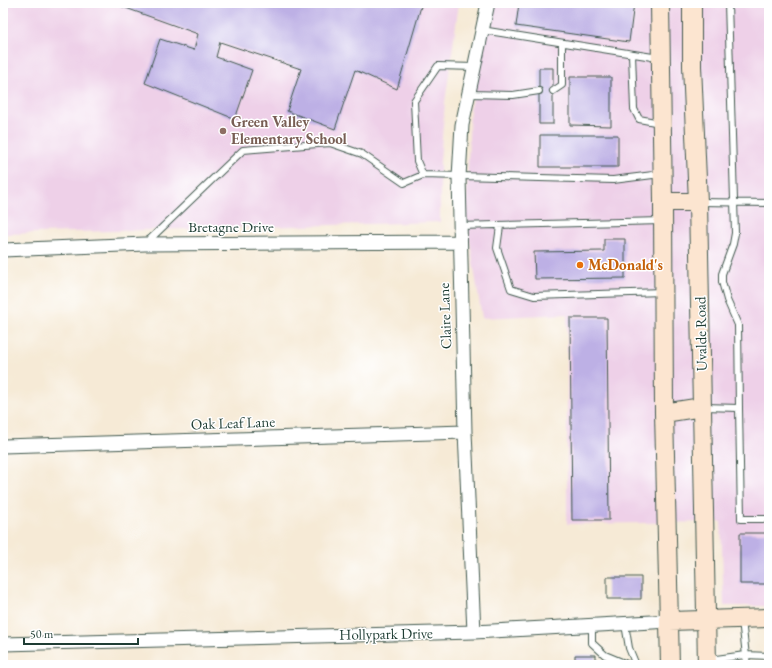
<svg xmlns="http://www.w3.org/2000/svg" width="772" height="668" font-family="'EB Garamond',serif">
<style>
.built{fill:#eed0e8}
.building{fill:#bdb0e5}
.lines{fill:none;stroke-linecap:round;stroke-linejoin:round}
.lane-casing{stroke:#3f574c;stroke-width:8}
.street-casing{stroke:#3f574c;stroke-width:15}
.secondary-casing{stroke:#3f574c;stroke-width:20}
.lane{stroke:#fff;stroke-width:6}
.street{stroke:#fff;stroke-width:13}
.secondary{stroke:#fce5d0;stroke-width:18}
.education-dot{fill:#8d6e63;stroke:#fff;stroke-width:1.5}
.food-dot{fill:#e8710a;stroke:#fff;stroke-width:1.5}
.labels{text-anchor:middle;stroke-width:3;stroke-linejoin:round;paint-order:stroke}
.education-label{font-size:15px;font-weight:bold;fill:#785e54;stroke:#fff;text-anchor:start}
.street-label{font-size:15px;fill:#1f3d34;stroke:#fff}
.food-label{font-size:15px;font-weight:bold;fill:#c56008;stroke:#fff;text-anchor:start}
</style>
<rect width="100%" height="100%" fill="#fff"/>
<filter id="ink" filterUnits="userSpaceOnUse"><feTurbulence type="fractalNoise" baseFrequency=".025" numOctaves="2"/><feDisplacementMap in="SourceGraphic" scale="8" xChannelSelector="R" yChannelSelector="G"/><feConvolveMatrix kernelMatrix="1 2 1 2 8 2 1 2 1" color-interpolation-filters="sRGB"/></filter>
<filter id="wash" filterUnits="userSpaceOnUse"><feTurbulence type="fractalNoise" baseFrequency=".012" numOctaves="4" result="noise"/><feDisplacementMap in="SourceGraphic" scale="16" xChannelSelector="R" yChannelSelector="G"/><feGaussianBlur stdDeviation="0.9" result="paint"/><feColorMatrix in="noise" values="0 0 0 0 0 0 0 0 0 0 0 0 0 0 0 0 0 1.4 0 .05"/><feComposite in="paint" operator="in"/></filter>
<g filter="url(#wash)">
<rect width="100%" height="100%" fill="#f6ead6"/>
<!-- built -->
<path class="built" d="M3,3H459L445,102L440,161V222L3,234Z
M493,3H769V606H724L721,522L567,524V314L482,318L466,218L470,110Z"/>
<g id="blocks">
<!-- building -->
<path class="building" d="M112,3H422L397,89L355,70L335,129L287,111L301,69L220,42L216,57L252,70L235,119L145,83L160,39L194,50L198,34Z
M519,3H634L629,42L516,26Z
M539,68H553V124H539Z
M570,77H611V126L570,125Z
M540,135H618V167H540Z
M604,239H625V278L535,279L534,252L604,251Z
M570,318H607L609,520H572Z
M740,533H769V584H740Z
M607,577H641V599H607Z
M575,655H596V665H575Z"/>
</g>
</g>
<g filter="url(#ink)">
<use href="#blocks" fill-opacity="0" stroke="#3f574c" stroke-width="1"/>
<g class="lines">
<defs>
<path id="lane" d="M728,3L735,233L733,244L722,274V282L727,300L738,325L739,408
M482,30L659,58
M632,54L634,109L639,119L660,123
M475,67L438,66L414,101L417,161L423,175L613,180L661,174
M553,91L562,85V43
M469,94L513,95L539,91
M699,202L769,203
M459,226L662,221
M500,226L497,248L511,289L534,296L663,292
M146,243L243,150L330,143L362,154L404,183L423,175
M704,407L739,408L741,519H769
M742,620L747,665
M625,624L629,648L636,665
M592,625V643L605,655L629,665
M709,660L745,655L769,656"/>
<path id="street" d="M3,250L145,244L459,242
M3,446L465,432
M474,632L465,432L459,177L462,125L488,3
M3,644L474,632L670,621"/>
<path id="secondary" d="M660,3L663,202L664,413L670,665
M692,3V66L698,202L707,665
M663,202H698
M664,413L702,407
M670,621L769,618"/>
</defs>
<!-- lane casing -->
<use href="#lane" class="lane-casing"/>
<!-- street casing -->
<use href="#street" class="street-casing"/>
<!-- secondary casing -->
<use href="#secondary" class="secondary-casing"/>
<!-- lane -->
<use href="#lane" class="lane"/>
<!-- street -->
<use href="#street" class="street"/>
<!-- secondary -->
<use href="#secondary" class="secondary"/>
</g>
</g>
<!-- markers -->
<circle class="education-dot" cx="223" cy="131" r="4"/>
<circle class="food-dot" cx="580" cy="265" r="4"/>
<g class="labels">
<!-- education labels -->
<g class="education-label">
<text x="231" y="127">Green Valley<tspan x="231" dy="17">Elementary School</tspan></text>
</g>
<!-- street labels -->
<g class="street-label">
<text x="231" y="232">Bretagne Drive</text>
<text transform="translate(445 316) rotate(-92)" y="5">Claire Lane</text>
<text transform="translate(701 334) rotate(-91)" y="5">Uvalde Road</text>
<text transform="translate(233 423) rotate(-2)" y="5">Oak Leaf Lane</text>
<text transform="translate(386 634) rotate(-1)" y="5">Hollypark Drive</text>
</g>
<!-- food labels -->
<g class="food-label">
<text x="588" y="270">McDonald's</text>
</g>
</g>
<!-- margin -->
<rect width="772" height="668" fill="none" stroke="#fff" stroke-width="16"/>
<!-- scale -->
<path d="M24 638v6h114v-6" fill="none" stroke="#1f3d34" stroke-width="2"/>
<text x="30" y="638" font-size="12" fill="#1f3d34" stroke="#ffffff" stroke-width="3" paint-order="stroke">50 m</text>
</svg>
